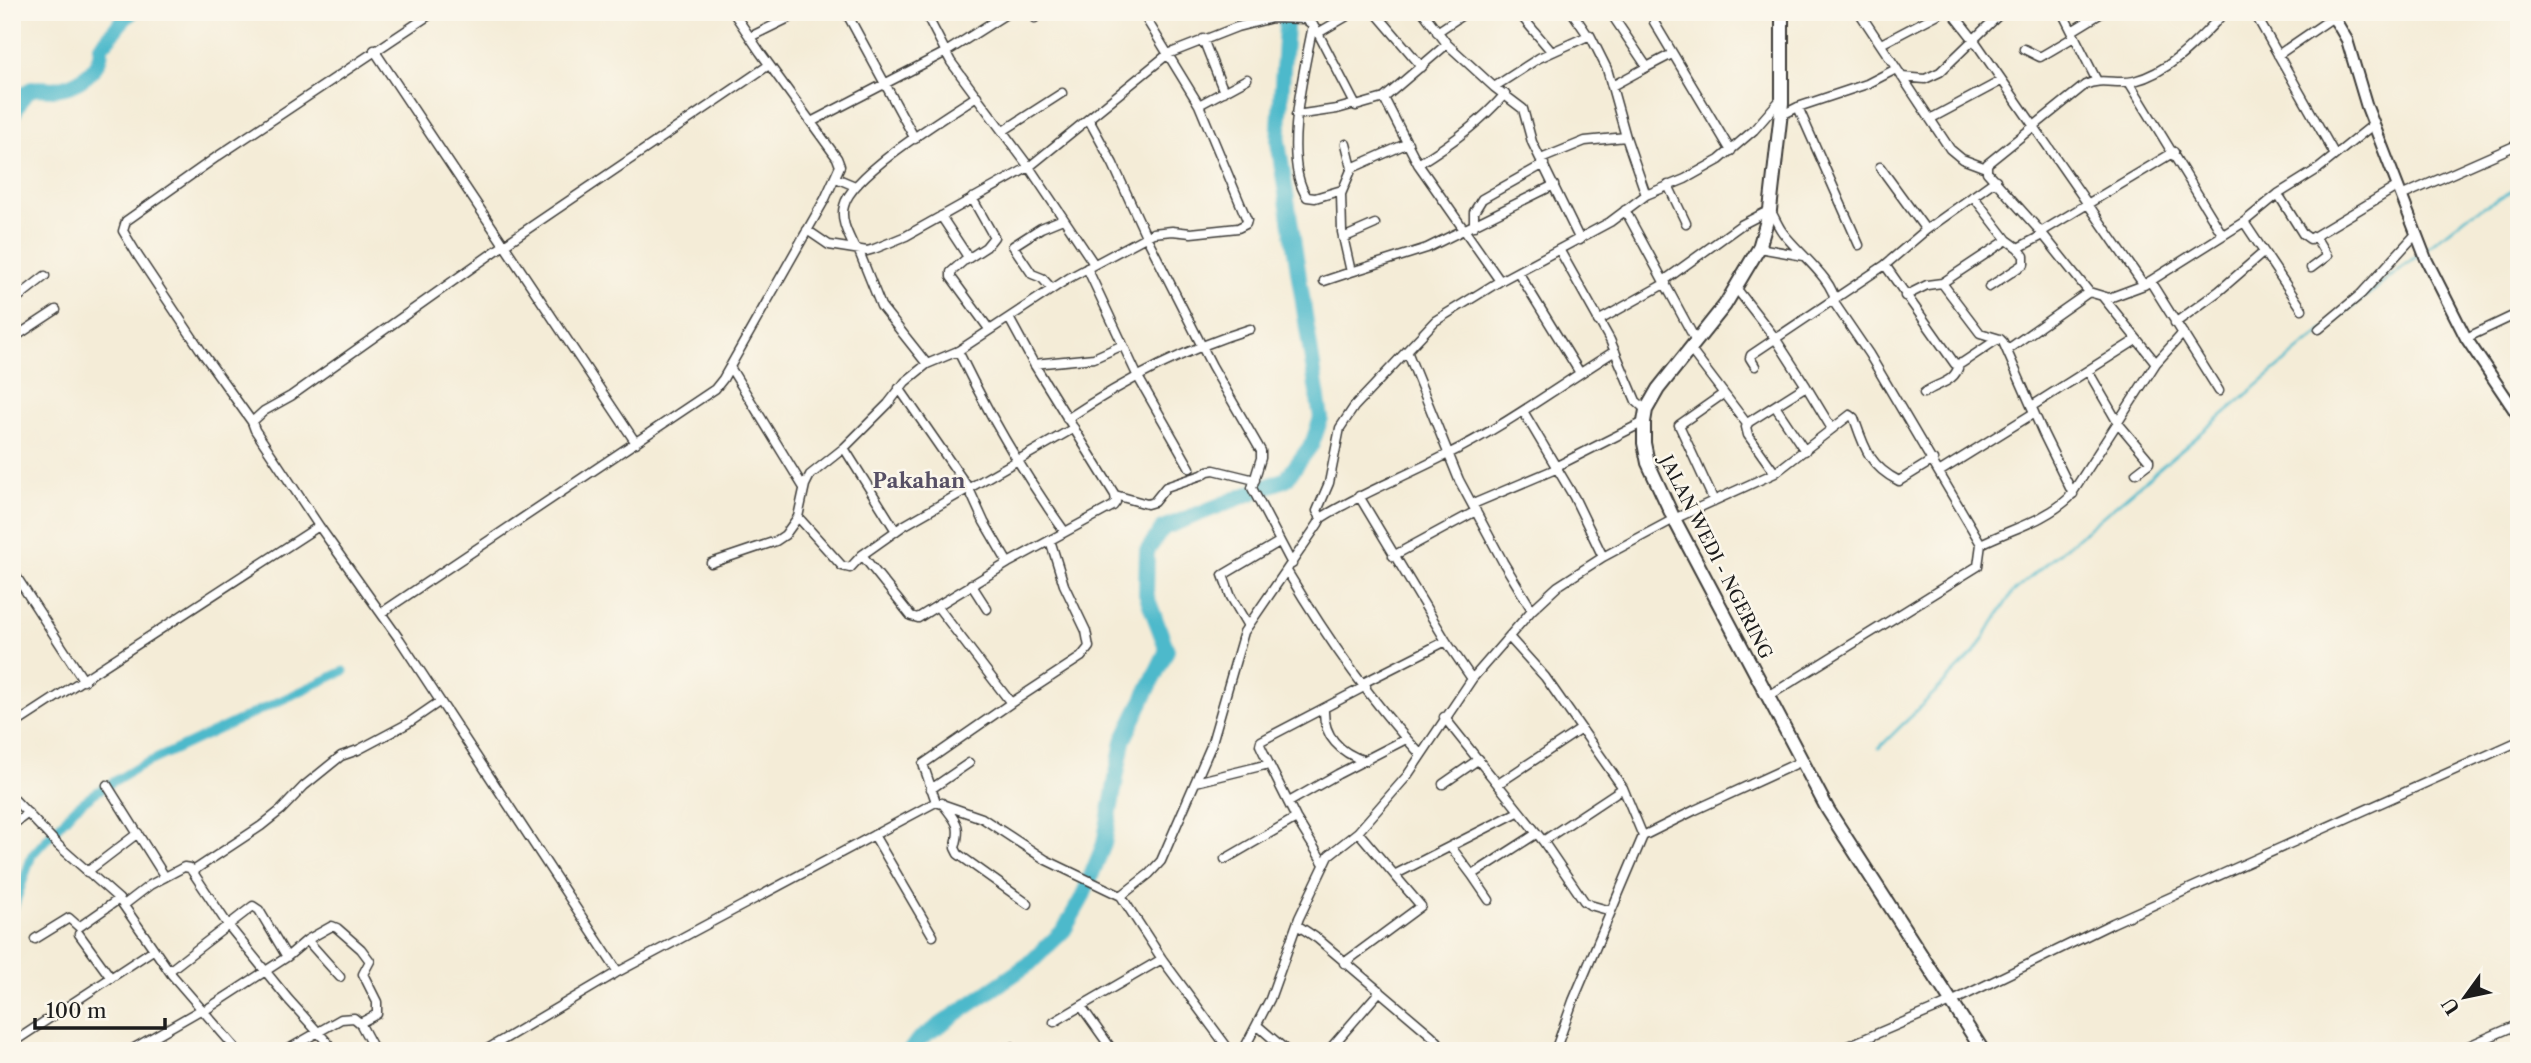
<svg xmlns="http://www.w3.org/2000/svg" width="2531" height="1063" font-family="'Libre Caslon Text',serif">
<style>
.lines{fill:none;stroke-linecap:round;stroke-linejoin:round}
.stream{stroke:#4eb9cb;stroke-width:2.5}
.canal{stroke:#4eb9cb;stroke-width:9}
.river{stroke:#4eb9cb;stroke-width:16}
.minor-casing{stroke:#3c3b38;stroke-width:11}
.tertiary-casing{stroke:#3c3b38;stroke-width:14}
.secondary-casing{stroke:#3c3b38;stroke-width:16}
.minor{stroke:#fff;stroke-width:8}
.tertiary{stroke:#fff;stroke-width:10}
.secondary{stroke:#fff;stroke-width:12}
.labels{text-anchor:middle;stroke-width:5;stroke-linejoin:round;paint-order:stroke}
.street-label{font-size:18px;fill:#1c1c1c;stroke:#fbf7ec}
.quarter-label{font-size:21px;font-weight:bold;fill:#575065;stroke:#fbf7ec}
</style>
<rect width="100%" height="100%" fill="#fbf7ec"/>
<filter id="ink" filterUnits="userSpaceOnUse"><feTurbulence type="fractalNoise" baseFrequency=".0143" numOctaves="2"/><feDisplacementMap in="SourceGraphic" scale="14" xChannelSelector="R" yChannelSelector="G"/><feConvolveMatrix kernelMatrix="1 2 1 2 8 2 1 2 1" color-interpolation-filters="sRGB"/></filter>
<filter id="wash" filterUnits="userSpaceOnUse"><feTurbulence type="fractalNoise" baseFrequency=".00686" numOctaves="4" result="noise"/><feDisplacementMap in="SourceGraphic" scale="28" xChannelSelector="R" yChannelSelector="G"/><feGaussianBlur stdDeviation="1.57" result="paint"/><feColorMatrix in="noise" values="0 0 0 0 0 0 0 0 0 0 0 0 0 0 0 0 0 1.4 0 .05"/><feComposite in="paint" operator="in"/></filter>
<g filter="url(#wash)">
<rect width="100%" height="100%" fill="#f4ecd7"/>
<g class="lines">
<!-- stream -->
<path class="stream" d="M2427,248L2467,216L2519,187
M1879,748L1974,653L2012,593L2311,340L2419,254"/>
<!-- canal -->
<path class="canal" d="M12,913L32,855L75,808L95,793L136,768L344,671"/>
<!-- river -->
<path class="river" d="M12,115C19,107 22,93 32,89C38,87 47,89 53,89C76,87 102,71 101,46C113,35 119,21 132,12
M910,1051L918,1040L1029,964L1064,930L1082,898L1104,844L1123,741L1167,650L1146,594L1147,551L1163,528L1286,479L1312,444L1321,418L1278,142L1287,12"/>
</g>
</g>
<g filter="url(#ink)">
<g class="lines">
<defs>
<path id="minor" d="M846,12L915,139
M925,12L951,62L1029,167L1094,264
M1031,12L1035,18
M1375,12L1422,67
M1423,12L1447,44L1494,87L1523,109L1532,142L1580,240
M1518,12L1551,51
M1572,12L1587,34
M1610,12L1647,67L1612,86
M1657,12L1654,22L1731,151
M1859,12L1950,149L1962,159L1986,168
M1952,12L1974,40L2144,285
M2062,12L2097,81
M2225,12C2199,39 2171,72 2134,81C2117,85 2101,77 2085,85L1987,164V172L2041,232L2089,292L2109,298L2144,285L2244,222L2278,194L2318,169L2374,124
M2254,12L2335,155
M1313,25C1305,67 1281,160 1307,197L1315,198L1342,190
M2072,31L2103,12
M1437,32L1467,12
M1318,33L1354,12
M750,37L801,12
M1203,39L1224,92
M1881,44L1942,12
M2024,49L2040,57L2074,37
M374,50L636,443
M2278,55L2332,18
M1647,67L1672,54
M1902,77L1925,79L1940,72L2002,12
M2129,82L2222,234
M1494,87L1539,58L1590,35L1607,69L1626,137L1646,195
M1384,98L1447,44
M1199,105L1247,79
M1798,107L1859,245
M1296,115L1337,109L1355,104
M1780,116L1798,107L1867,84L1896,69
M1930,119L2001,81
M1089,120L1113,164L1146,236L1212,366L1261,451V458L1252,488L1292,564
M811,122L946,52L1009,12
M1003,131L1062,93
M1346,144L1352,168L1341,194L1342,232L1351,272L1427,248L1554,185
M1541,159L1585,141L1626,137
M1418,164C1451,144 1480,123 1505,94
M1880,167L1926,230
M1352,168L1408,143
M836,178L855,186
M1668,185L1686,223
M2278,194L2303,234L2310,239L2398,186
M1973,196L2007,240
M2401,196L2519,144
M1625,210L1696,341
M941,216L968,257L951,272V277L989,329
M2244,222L2302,309
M1474,226V212L1482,199L1544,164
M807,230L829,245L867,251L874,249L906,236L1029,167L1168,54L1237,27L1272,18L1305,19L1313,25L1318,33L1356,106L1384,98L1418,164L1500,281
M2041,232L2174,152
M1343,238L1375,224
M854,247C848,234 840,220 844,206C851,174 948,115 977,96
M1759,248L1804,256
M858,249L881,306L927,364
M1560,251L1610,340L1636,401L1646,410
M966,260L986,247L994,237L972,198
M1885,265L1926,230L1996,180
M1087,268L1138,377L1190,468
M2311,268L2327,256L2315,236
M1518,272L1580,373
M1665,280L1741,225L1770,210C1774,216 1777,224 1781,230C1794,250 1836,280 1835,304L1869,354L1981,544L1978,566L1767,697
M1324,281L1351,272
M2150,281L2219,391
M1942,283L1980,333L2000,339
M1989,287L2024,264V256L2018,248
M1736,288L1775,338L1806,386L1749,422L1746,427L1748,435L1775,473
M1052,289L1042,278L1032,274L1013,246L1041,228L1063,219
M1905,296L1927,285L1942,283L2007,240L2018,248L2043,235
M2103,297L2156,363
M12,302L45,276
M1598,321L1666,283
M2175,323L2219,291L2264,252
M2319,329L2361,294L2416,234
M2466,338L2519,313
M12,339L56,310
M1690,349L1747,424
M2008,349L2089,292
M958,351C989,415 1024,475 1065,532
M1407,351L1459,480L1503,562L1532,610
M1034,364L1094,358L1123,345
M1755,366L1750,358L1751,355L1885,265L1955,364L1962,363L1995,341L2000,339L2003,342L2043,433L2073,494
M730,367L804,488
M2088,371L2118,423L2149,460V463L2136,473
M1806,386L1832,429
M899,388L969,489L984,522L1008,563
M1924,393C1937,383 1955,383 1959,365
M1775,406L1805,451
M2032,406L2136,340
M1523,411L1574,497L1603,557
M1067,419C1124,381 1185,349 1250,329
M252,422L264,411L291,396L504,245L769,65
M844,448L896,531
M1557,466L1644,422
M1939,472L2034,413
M1115,495L1147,504L1154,502L1166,487L1202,475L1208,471L1214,470L1255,480
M1359,496L1446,641L1472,679
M1714,501L1679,425L1723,394
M1473,504L1558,468
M798,517L842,566L850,568L862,555L903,526L1074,428
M1321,518C1361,493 1404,477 1446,455C1505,426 1559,386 1615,351
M319,526L400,640L618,972
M1981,544C2011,529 2044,521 2069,498L2156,363L2183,333
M862,555L911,616L918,618L937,606
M1393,556L1476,511
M711,563L776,541L785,535L798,517L805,485L810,475L844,448L888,404L905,382L927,364L958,351L1069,278L1153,233L1172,231L1191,233L1238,228L1246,224L1247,220L1199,105L1142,12
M12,570L84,681
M1287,571C1325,635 1370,700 1421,755
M971,584L987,609
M381,613L715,389L723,379L825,199L840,166L837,158L760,52L733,12
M1248,626L1231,597L1223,575L1279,542
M1509,637L1545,677L1623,788L1643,836
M1363,683L1446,641
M1011,703L1081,657L1089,647L1086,631L1064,585L1050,540
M1324,709C1323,737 1341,753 1365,761
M1444,717L1543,841L1584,901L1590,905L1611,911
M12,726L319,526L255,430L252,422L204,355L138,256L123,231L126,221L218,156L434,12
M1269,764L1296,818L1324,864
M1196,782L1269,764L1260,745L1261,741L1366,686
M1443,784L1479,759
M1498,784L1581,729
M107,785L165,877
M931,789L969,763
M12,797L59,846L119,899L172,975L238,1051
M936,802L923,764L1011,703L937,606L1008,563L1113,506L1116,502L1115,495L1034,364L1009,318
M1289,802L1338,774L1406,739
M942,803C956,822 962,824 955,848L958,854L1028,904
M12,825L28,813
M874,835L933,936
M1543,841L1623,788
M1451,847L1472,875
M1225,859L1296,818
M193,871L261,826L281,810L304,786L341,756L358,750L407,724L439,702
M87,872L138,833
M1396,874L1518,812
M1489,900L1472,875L1536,834
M124,905L150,885L184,867L190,868L228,925L288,999L335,1051
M1297,925L1318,939L1431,1035L1438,1042L1440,1051
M79,934L111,978
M35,939L69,918L79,927L119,899
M307,940L340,977
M1344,963L1421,906L1358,832
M169,971L253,906L259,910L287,957L307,940L332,926L337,928L361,949L370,961L363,974L377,1002V1014L360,1023L375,1051
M204,1011L287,957
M1054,1022L1081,1006
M1258,1026L1287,1051
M12,1043L153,950
M1013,1047L1016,1051
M129,1051L202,1009
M285,1051L341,1019L354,1018L360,1023
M484,1051L616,973L936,802L982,818L1046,860L1121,896
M1113,1051L1081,1006L1162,959
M1230,1051L1162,959L1121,896L1149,874L1161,861L1211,746L1244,632L1318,524L1321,518L1317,511L1329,483L1340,428L1354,407L1435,321L1500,281L1610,222L1646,195L1685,179L1719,160L1754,130L1781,99
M1243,1051L1270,999L1299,918L1329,855L1358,832L1407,776L1472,679L1532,610L1558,586L1603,557L1674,519L1775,473L1850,415L1854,418C1864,447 1869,466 1899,481L1933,460
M1328,1051L1380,991
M1555,1051L1573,1001L1643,836L1695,810L1802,761
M1836,1051L1951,1002L2113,923L2519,741
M2457,1051L2519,1024"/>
<path id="tertiary" d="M2328,12L2337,23L2347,40L2367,107L2426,259L2466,338L2519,417"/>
<path id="secondary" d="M1782,12V103L1770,210L1759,248L1725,305L1658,389L1646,410L1644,422V443L1648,463L1674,519L1828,810L1983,1051"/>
</defs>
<!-- minor casing -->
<use href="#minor" class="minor-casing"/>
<!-- tertiary casing -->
<use href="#tertiary" class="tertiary-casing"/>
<!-- secondary casing -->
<use href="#secondary" class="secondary-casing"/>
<!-- minor -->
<use href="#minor" class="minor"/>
<!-- tertiary -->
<use href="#tertiary" class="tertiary"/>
<!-- secondary -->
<use href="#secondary" class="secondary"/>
</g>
</g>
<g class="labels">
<!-- street labels -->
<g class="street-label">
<text transform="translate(1716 557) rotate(63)" y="6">JALAN WEDI - NGERING</text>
</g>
<!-- quarter labels -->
<g class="quarter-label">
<text x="919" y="488">Pakahan</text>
</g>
</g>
<!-- margin -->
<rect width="2531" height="1063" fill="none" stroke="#fbf7ec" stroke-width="42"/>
<!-- north arrow -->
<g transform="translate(2465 997) rotate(237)" stroke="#fbf7ec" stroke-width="5" paint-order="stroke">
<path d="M0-5L12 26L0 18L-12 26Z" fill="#1c1c1c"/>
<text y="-10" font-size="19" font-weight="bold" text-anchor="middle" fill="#1c1c1c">U</text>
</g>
<!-- scale -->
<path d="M35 1018v10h130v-10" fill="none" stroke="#1c1c1c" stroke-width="3.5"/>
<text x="46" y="1018" font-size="21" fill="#1c1c1c" stroke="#fbf7ec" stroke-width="5" paint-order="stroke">100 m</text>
</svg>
